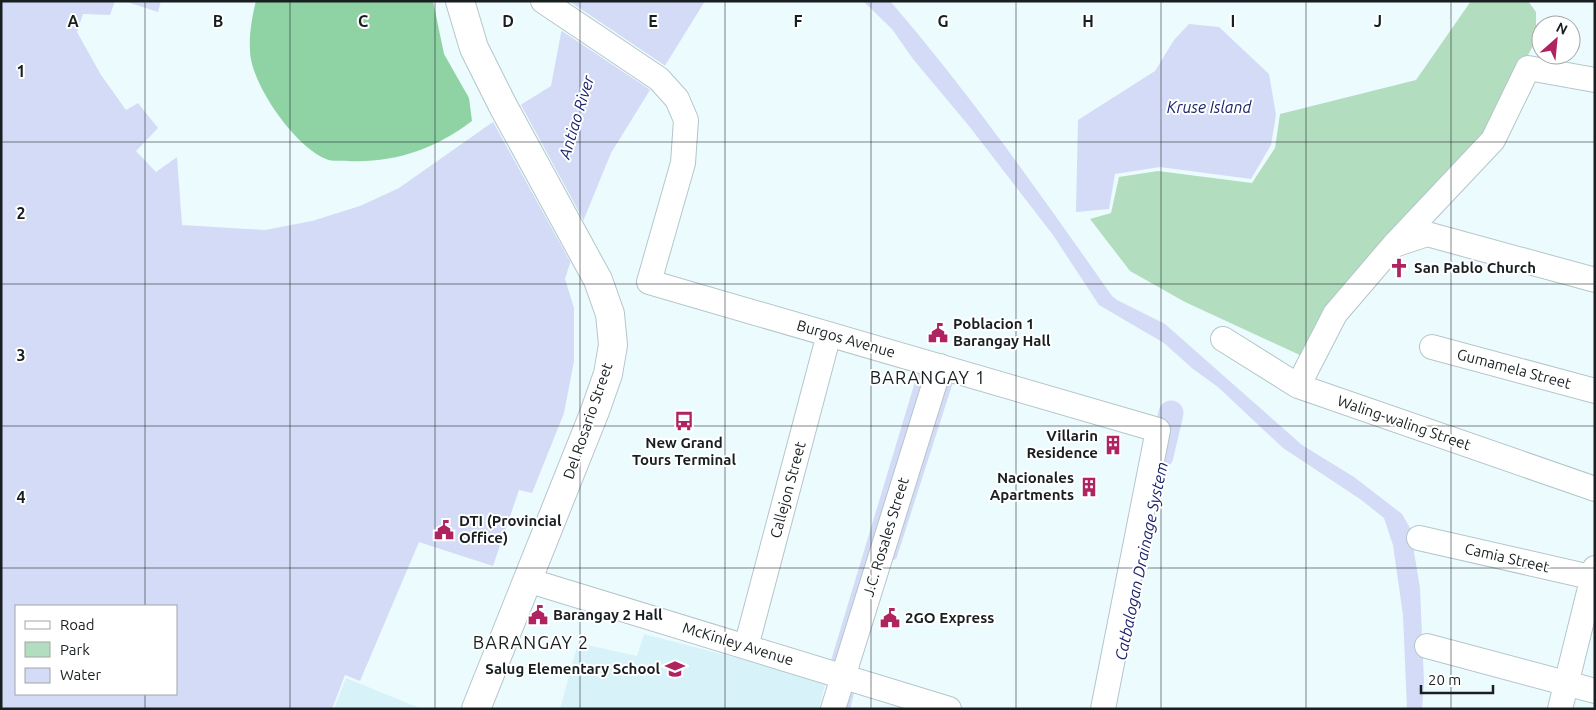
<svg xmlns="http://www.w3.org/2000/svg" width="1596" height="710" font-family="Ubuntu,sans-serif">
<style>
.built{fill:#d7f2f9}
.green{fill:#b3ddbf}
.forest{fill:#8fd3a5}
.water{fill:#d3dbf6;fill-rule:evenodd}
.pier{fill:#ecfbfe}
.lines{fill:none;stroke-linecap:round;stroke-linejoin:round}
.stream{stroke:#d3dbf6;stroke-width:8}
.canal{stroke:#d3dbf6;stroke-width:25}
.street-casing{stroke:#b4c6ca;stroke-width:26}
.primary-casing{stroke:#b4c6ca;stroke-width:30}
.street{stroke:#fff;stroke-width:24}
.primary{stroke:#fff;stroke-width:28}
.grid{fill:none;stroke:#191f21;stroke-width:1;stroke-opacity:0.55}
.labels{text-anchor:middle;stroke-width:4;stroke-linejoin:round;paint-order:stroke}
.poi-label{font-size:15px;font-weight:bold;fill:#191f21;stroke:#fff;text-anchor:start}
.street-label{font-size:15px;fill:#191f21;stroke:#fff}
.water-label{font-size:16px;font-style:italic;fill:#1b236c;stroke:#fff}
.quarter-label{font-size:18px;letter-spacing:1px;fill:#191f21;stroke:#fff}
.grid-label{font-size:16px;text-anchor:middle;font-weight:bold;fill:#191f21;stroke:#fff;stroke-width:4;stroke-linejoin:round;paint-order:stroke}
</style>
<rect width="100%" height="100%" fill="#ecfbfe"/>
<!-- built -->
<path class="built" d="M644,634L826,681L819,709H560L578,643L637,656Z
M346,678L422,709H334Z"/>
<!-- green -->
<path class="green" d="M1471,1H1528L1536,12V40L1486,136L1304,357L1185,302L1130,271L1090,219L1111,213L1119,177L1158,171L1252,183L1275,148L1280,114L1416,80Z"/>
<!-- forest -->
<path class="forest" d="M256,1H433L444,54L469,98L472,121C435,149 395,163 348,161C342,160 332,162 326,159C295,147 250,83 250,50C249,35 252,16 256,1Z"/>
<!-- water -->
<path class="water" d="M1,1H115L110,15L83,14L77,32L101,75L126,110L138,103L158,128L136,151L156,172L177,157L182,225L265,230L312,221L360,206L399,188L490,124L551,86L567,1H705L611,153L584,219L565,279L574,308V361L564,413L532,493L519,490L493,566L419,542L360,681L345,675L332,709H1ZM16,606H176V694H16Z
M124,1H161L158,12Z
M863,1H890C971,95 1041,195 1112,296L1117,300L1165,324L1302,445L1354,477L1402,514L1410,528L1420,588L1424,682L1422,709H1407L1403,615L1393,545L1384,518L1360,499L1283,448L1218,387L1193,369L1164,343L1099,305L1053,235L969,126L913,59L892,29Z
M1189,24L1219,27L1269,74L1276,115L1271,145L1251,179L1160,167L1115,174L1109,209L1076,212L1078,120L1155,71L1174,40Z"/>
<!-- pier -->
<path class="pier" d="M565,1H569L667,67L652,91L559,29Z
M520,103L585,223L572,265L492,120Z"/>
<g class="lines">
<!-- stream -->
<path class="stream" d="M893,556L952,372
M832,671L924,366
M846,709L851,689"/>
<!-- canal -->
<path class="canal" d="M1161,456L1171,413"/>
<defs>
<path id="street" d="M543,1L659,79L677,99L686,120L683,163L649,282L1158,430L1103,709
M1397,244L1427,234L1595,280
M1223,339L1298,386L1595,489
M1432,347L1595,391
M1298,386L1335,314L1394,245L1493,140L1528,68L1595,80
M1419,538L1595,578
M527,580L949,709
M1427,646L1595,691
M746,647L829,334
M833,709L940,366
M1560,709L1595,568"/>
<path id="primary" d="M460,1L474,48L503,106L598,280L610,314L613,345L608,374L595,411L476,709"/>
</defs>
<!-- street casing -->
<use href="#street" class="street-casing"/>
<!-- primary casing -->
<use href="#primary" class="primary-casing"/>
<!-- street -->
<use href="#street" class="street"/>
<!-- primary -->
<use href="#primary" class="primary"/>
</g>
<!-- grid -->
<path class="grid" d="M145,1V606M290,1V709M435,1V709M580,1V709M725,1V709M871,1V709M1016,1V709M1161,1V709M1306,1V709M1451,1V709M1,142H1595M1,284H1595M1,426H1595M1,568H1595M145,694V709"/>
<!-- icons -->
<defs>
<symbol id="church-bare" viewBox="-9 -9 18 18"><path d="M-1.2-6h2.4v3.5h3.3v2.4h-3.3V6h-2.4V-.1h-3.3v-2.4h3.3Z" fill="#af2360" stroke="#fff" stroke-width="2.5" paint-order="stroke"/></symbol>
<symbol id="civic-bare" viewBox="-9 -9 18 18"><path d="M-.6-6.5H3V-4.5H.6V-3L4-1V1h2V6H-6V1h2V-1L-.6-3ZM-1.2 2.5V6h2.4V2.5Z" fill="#af2360" stroke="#fff" stroke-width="2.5" paint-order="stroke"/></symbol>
<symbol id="bus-bare" viewBox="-9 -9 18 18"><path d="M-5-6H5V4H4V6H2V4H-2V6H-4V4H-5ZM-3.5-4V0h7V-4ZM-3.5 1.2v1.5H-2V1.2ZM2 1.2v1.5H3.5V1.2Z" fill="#af2360" stroke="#fff" stroke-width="2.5" paint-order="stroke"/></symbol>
<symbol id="building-bare" viewBox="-9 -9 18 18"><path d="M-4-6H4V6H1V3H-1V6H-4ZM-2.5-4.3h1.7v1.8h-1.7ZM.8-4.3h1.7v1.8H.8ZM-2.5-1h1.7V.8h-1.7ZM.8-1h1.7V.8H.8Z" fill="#af2360" stroke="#fff" stroke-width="2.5" paint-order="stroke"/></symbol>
<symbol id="school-bare" viewBox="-9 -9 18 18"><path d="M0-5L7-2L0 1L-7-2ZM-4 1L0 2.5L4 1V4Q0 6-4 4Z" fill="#af2360" stroke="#fff" stroke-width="2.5" paint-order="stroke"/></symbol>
</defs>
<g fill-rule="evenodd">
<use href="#church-bare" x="1385" y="254" width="28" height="28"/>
<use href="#civic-bare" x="924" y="319" width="28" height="28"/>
<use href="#bus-bare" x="670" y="407" width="28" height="28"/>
<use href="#building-bare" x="1099" y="431" width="28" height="28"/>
<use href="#building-bare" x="1075" y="473" width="28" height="28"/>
<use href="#civic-bare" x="430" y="516" width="28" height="28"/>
<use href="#civic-bare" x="524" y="601" width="28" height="28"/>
<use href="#civic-bare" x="876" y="604" width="28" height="28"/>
<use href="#school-bare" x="661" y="655" width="28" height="28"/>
</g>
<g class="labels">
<!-- poi labels -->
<g class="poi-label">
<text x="1414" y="273">San Pablo Church</text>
<text x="953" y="329">Poblacion 1<tspan x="953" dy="17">Barangay Hall</tspan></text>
<text x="1098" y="441" text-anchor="end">Villarin<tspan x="1098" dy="17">Residence</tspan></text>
<text x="684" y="448" text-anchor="middle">New Grand<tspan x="684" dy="17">Tours Terminal</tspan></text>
<text x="1074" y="483" text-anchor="end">Nacionales<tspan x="1074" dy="17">Apartments</tspan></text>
<text x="459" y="526">DTI (Provincial<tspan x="459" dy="17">Office)</tspan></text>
<text x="553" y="620">Barangay 2 Hall</text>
<text x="905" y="623">2GO Express</text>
<text x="660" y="674" text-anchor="end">Salug Elementary School</text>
</g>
<!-- street labels -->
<g class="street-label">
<text transform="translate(846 339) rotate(16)" y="5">Burgos Avenue</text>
<text transform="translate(1514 369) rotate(15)" y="5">Gumamela Street</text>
<text transform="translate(588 421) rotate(-71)" y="5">Del Rosario Street</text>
<text transform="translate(1404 423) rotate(19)" y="5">Waling-waling Street</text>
<text transform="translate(788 490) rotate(-75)" y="5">Callejon Street</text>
<text transform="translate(886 537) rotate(-73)" y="5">J.C. Rosales Street</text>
<text transform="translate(1507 558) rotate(13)" y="5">Camia Street</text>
<text transform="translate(738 644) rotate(17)" y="5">McKinley Avenue</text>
</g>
<!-- water labels -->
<g class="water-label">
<text x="1209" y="113">Kruse Island</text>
<text transform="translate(576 117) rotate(-73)" y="6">Antiao River</text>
<text transform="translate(1141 561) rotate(-78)" y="6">Catbalogan Drainage System</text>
</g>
<!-- quarter labels -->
<g class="quarter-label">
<text x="928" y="384">BARANGAY 1</text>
<text x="531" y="649">BARANGAY 2</text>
</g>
</g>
<g class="grid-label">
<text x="73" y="27">A</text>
<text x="218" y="27">B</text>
<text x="363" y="27">C</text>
<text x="508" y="27">D</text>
<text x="653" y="27">E</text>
<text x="798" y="27">F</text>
<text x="943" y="27">G</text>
<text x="1088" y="27">H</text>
<text x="1233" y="27">I</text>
<text x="1378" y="27">J</text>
<text x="21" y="77">1</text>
<text x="21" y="219">2</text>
<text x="21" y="361">3</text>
<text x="21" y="503">4</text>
</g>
<!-- border -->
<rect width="1596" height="710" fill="none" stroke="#191f21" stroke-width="5"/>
<!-- legend -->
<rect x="15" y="605" width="162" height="90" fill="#ffffff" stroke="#a3a5a6"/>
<rect x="25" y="621" width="25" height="8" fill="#ffffff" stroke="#a3a5a6"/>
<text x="60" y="630" font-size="15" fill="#191f21">Road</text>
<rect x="25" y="642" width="25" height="15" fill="#b3ddbf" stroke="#a3a5a6"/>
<text x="60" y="655" font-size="15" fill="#191f21">Park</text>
<rect x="25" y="668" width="25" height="15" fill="#d3dbf6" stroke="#a3a5a6"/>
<text x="60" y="680" font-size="15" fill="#191f21">Water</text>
<!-- north arrow -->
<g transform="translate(1556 40) rotate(27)"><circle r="24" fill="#ffffff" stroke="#a3a5a6"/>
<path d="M0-4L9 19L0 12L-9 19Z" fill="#af2360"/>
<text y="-8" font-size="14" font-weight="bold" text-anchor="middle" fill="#191f21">N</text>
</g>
<!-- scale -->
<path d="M1421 685v8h72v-8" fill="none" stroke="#191f21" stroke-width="2.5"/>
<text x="1428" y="685" font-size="15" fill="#191f21" stroke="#ffffff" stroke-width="4" paint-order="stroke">20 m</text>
</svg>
